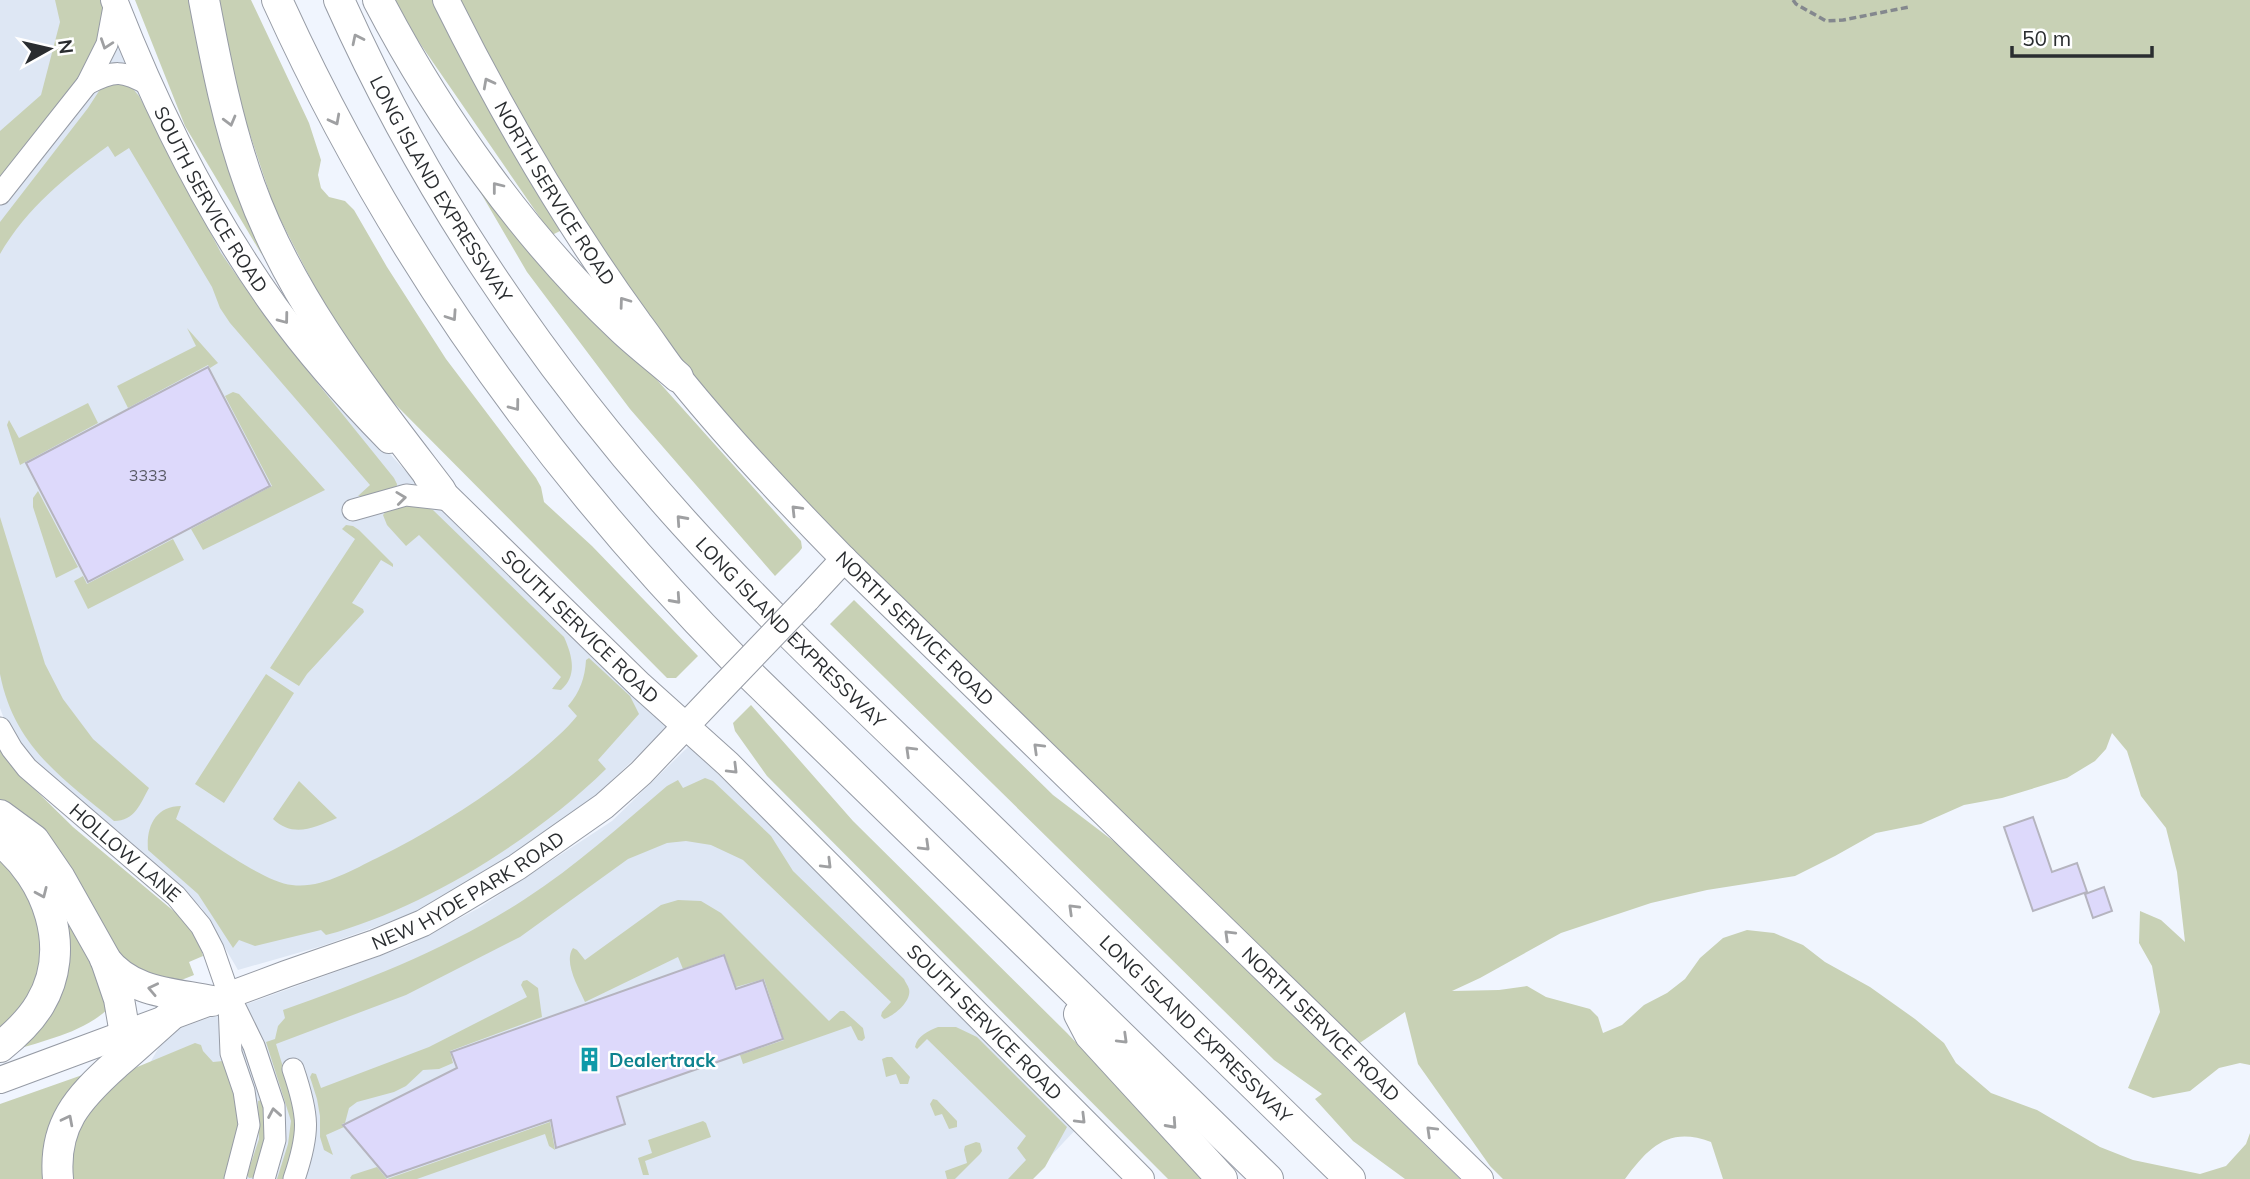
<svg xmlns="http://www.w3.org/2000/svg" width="2250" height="1179" font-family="Mulish,sans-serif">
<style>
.built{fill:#dee7f4}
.green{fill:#c8d1b5}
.building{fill:#ddd9fb;stroke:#b5b4bf;stroke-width:2}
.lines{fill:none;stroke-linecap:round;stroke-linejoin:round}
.minor-casing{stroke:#969ba5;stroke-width:23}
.major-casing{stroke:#969ba5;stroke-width:28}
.highway-casing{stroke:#969ba5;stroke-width:32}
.path{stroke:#84888e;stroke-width:3.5;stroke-dasharray:7 3.5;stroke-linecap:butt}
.minor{stroke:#fff;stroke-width:21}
.major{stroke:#fff;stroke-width:26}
.highway{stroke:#fff;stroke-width:30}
.major-bridge-casing{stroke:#969ba5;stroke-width:28;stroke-linecap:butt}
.major-bridge{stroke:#fff;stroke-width:26}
.oneway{stroke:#9fa0a2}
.labels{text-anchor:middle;stroke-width:5;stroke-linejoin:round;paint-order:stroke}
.number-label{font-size:16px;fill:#575863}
.street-label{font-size:19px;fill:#2a2d30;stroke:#fff}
.culture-label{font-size:19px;font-weight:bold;fill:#0d838f;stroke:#fff;text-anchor:start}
</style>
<rect width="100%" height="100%" fill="#f0f5fe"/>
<!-- built -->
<path class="built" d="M0,0H107L296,351L432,500L668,727L571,819L454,899L322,946L238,970L201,907L62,791L10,735L0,708Z
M689,746L1080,1125L1029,1179H106L97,1156L167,1033L407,946L479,908L612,821Z"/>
<!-- green -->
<path class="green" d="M55,0H102C117,47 29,142 0,177V131L41,95L60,22Z
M135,0H197L223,138L262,255L185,126Z
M216,0H251L309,123L321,160L318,175L321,188L329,197L345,201L354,210L387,267L446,359L536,478L541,487L544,502L592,546L698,656L676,678H667L391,400L331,319L274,207L237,95Z
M390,0H435L560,231L552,235Z
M446,0H2250V1065L2240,1063L2219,1068L2190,1091L2153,1098L2128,1088L2160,1012L2152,966L2139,943L2140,911L2161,920L2185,942L2177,872L2166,828L2141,796L2127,751L2112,733L2106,749L2095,761L2067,778L2002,798L1964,805L1921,824L1876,833L1835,856L1795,876L1707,890L1651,903L1561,933L1480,978L1452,991L1499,990L1527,986L1546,997L1590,1009L1598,1017L1603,1033L1622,1025L1644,1005L1667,993L1685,979L1700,958L1723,938L1747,930L1774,933L1803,945L1825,962L1870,987L1915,1019L1944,1043L1956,1063L1991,1093L2037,1110L2100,1147L2133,1160L2200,1174L2226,1166L2246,1144L2250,1133V1179H1723L1711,1142C1670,1126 1649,1146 1625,1179H1503L1490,1166L1418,1064L1405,1012L1348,1051L678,377Z
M111,82L129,84L139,96L221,253L273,328L394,478L397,484L396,490L378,496H358L370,485L230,323L220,308L212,287L129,148L115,157L108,146C65,177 27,208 0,254V222L88,108L99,91Z
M447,135L649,371L801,541L802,548L799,552L775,576L630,409L527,272Z
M187,328L218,363L210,368L208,365L128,408L117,386L196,346Z
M233,392L239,394L325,490L203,550L191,529L272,486L225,396Z
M88,403L98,423L20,465L7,425L9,420L19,438Z
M38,491L78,567L56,578L33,507V498Z
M407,502L433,510L564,637C572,655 578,675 561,690L552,689L561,677L419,535L406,546L387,525L383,515L392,504Z
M0,517L45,664L63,699L93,739L149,788C140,804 135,821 114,821C61,777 14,746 0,674Z
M346,525L353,526L359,530L393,564V567L381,560L352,603L363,609L364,612L307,674L299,686L270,668L355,539L342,529Z
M173,539L184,560L88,609L74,581L83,576L87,584Z
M854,600L1053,795L1116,843L1460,1179H1405L1353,1141L1315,1099L1322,1094L1274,1060L830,624Z
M589,658L630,696L639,714L598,760L606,769C535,839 423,909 326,935L321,930L255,946L239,940L233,948L198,894L148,850C146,826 156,806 181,806L176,819C203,837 262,882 292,885C321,889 352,870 377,858C435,829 490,795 539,753C552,741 566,730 577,716L568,706C580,692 585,678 586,660Z
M266,674L294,693L224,803L195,784Z
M751,705L853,821L1067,1033L1205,1179H1168L767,776L735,731L733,723Z
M0,749L15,770L73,827L176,913L199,940L203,956L189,962L194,975L174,983L137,977L0,803Z
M705,778L713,781L771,836L793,871L904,979C905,982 908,985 909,989C912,1001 894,1016 884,1019L881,1016L882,1012L891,1002L743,860L711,845L686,841L667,843L628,859L520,937L406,995L276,1044L296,1110L295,1146L284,1179H277L288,1144L291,1121L266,1042L275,1039L278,1026L285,1018L283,1010C367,980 450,948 525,899C576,866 621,825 667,786L678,780L683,788Z
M299,781L336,817L337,818C314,828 293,838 273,819Z
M0,851L25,875L46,962L33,1002L0,1038Z
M55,883L109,980V1008C82,1034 40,1041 6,1053L23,1040Z
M678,900L701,901L721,913L829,1021L840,1011H844L863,1028L865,1038L862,1041L858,1040L851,1026L743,1064L740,1055L784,1040L764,979L736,987L724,954L683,969L678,957L585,1002C579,988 563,962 573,948L577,950L585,960L661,905Z
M527,980L538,988L542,1017L450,1051L453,1063L439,1069L423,1070L406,1086L394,1092L357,1102L349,1108L345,1123L342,1124L344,1127L326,1135L333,1155L324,1150L320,1137V1116L317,1099L310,1077L312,1073L316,1074L321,1088L429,1047L527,997L521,985L523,981Z
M938,1027H956L977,1037L1067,1127L1045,1167L1033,1179H1008L1026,1160L1017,1148L1026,1136L927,1039L917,1049L915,1047C917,1036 928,1031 938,1027Z
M195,1043L201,1045L203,1051L213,1062L223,1061C230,1079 244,1105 240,1125C236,1143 228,1160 226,1179H69L67,1173L80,1119L118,1075Z
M887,1057H892L910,1077L908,1084H900L896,1074L886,1077L882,1059Z
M88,1073L63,1098L47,1138L50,1179H0V1104Z
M264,1099L267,1142L257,1177L249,1178L247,1175L259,1139L258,1101Z
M933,1099L937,1100L957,1121V1127L949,1129L942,1114L935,1116L930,1104Z
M703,1121L706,1123L711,1137L645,1161L649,1175H643L638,1158L652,1153L648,1140Z
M550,1122L555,1150L549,1146L545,1134L417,1179H351L350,1178L352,1175L377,1167L387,1179Z
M976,1142L980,1143L982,1151L980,1154L955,1179H947L945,1171L967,1163L964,1150L965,1146Z"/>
<!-- building -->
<path class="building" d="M208,367L270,486L88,582L26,463Z
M2033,817L2052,872L2077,863L2087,892L2033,911L2004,827Z
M2104,887L2112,911L2093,918L2085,894Z
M724,955L736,989L763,980L783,1039L617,1097L625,1124L556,1148L551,1120L387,1177L343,1125L457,1068L451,1052Z"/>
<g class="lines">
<defs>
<g id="minor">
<path d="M87,84C115,70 122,70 149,85"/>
<path d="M0,194L87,84L107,44L115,1"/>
<path d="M353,510L406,495L450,500"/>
<path id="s1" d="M0,728L12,749L27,768L176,896L201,926L213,949L229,995L254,1046L274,1106L275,1140L264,1179"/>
<path d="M229,1004L231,1053L244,1091L249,1125L235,1179"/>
<path d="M293,1069C309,1116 310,1132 294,1179"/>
</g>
<g id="major">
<path id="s2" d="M114,0C156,108 207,212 275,307C309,354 348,398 389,440"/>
<path id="s3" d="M446,0C502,113 565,221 639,323C653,341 665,361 680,379C731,442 787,501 844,559L1480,1179"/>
<path id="s4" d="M427,477L640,685L728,764L1141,1179"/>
<path d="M807,599L844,559"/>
<path id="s5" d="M0,1080L286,974L375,943L423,923L517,867L604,806L641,773L718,692"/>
</g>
<g id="highway">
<path d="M204,0C216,63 228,125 250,186C291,300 368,395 441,491"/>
<path d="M277,0C390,249 545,467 736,661L1268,1179"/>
<path id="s6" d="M339,0C424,191 544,368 684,523C770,618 864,706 956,795C1087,923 1219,1051 1350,1179"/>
<path d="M378,0C439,117 525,238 622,329C640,346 660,361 678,377"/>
<path d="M0,815L34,840L60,878L105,958L119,999L125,1034"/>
<path d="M0,841C48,878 73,949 40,1004C30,1021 15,1035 0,1047"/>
<path d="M105,959C131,993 172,993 212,1001"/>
<path d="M1079,1014L1090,1035L1222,1179"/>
<path d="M58,1179C53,1125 78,1098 116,1064C134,1049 151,1033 169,1017"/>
</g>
</defs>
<!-- minor casing -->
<use href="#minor" class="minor-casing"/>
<!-- major casing -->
<use href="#major" class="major-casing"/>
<!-- highway casing -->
<use href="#highway" class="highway-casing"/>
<!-- path -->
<path class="path" d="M1793,0L1796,4L1826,21L1843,20L1909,7"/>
<!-- minor -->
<use href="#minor" class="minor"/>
<!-- major -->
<use href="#major" class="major"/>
<!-- highway -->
<use href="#highway" class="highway"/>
<defs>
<path id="major-bridge" d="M718,692L807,599"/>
</defs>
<!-- major-bridge casing -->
<use href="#major-bridge" class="major-bridge-casing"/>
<!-- major-bridge -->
<use href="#major-bridge" class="major-bridge"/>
</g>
<!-- one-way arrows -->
<defs><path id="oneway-chevron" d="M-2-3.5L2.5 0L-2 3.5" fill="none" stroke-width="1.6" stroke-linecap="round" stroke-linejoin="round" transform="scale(1.75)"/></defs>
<g class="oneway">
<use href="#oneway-chevron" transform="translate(357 39) rotate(-116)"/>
<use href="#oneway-chevron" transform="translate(106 44) rotate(109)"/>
<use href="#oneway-chevron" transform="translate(488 83) rotate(-118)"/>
<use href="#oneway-chevron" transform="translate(335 120) rotate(62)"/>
<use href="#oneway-chevron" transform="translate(230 121) rotate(75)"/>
<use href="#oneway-chevron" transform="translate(497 187) rotate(-128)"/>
<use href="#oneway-chevron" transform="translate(624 302) rotate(-126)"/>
<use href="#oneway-chevron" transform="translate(452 316) rotate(56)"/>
<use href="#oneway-chevron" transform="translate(284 319) rotate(53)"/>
<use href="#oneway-chevron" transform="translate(515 406) rotate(53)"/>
<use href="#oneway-chevron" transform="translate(401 498) rotate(-7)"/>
<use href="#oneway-chevron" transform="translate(796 510) rotate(-134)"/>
<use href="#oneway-chevron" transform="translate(681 520) rotate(-132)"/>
<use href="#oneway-chevron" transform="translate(676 599) rotate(48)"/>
<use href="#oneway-chevron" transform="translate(1038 748) rotate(-136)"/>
<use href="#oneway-chevron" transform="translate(910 751) rotate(-136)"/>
<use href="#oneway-chevron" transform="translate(733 769) rotate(45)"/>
<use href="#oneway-chevron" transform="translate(925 846) rotate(44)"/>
<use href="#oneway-chevron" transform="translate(827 864) rotate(45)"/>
<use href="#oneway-chevron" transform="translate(42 893) rotate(66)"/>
<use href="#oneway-chevron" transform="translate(1073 909) rotate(-136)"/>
<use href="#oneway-chevron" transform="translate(1229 935) rotate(-136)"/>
<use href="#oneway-chevron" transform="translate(153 989) rotate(-168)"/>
<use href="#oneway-chevron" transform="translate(1123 1039) rotate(44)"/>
<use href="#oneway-chevron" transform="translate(274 1113) rotate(-100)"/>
<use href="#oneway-chevron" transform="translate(1081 1119) rotate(45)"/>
<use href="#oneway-chevron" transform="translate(68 1120) rotate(-63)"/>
<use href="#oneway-chevron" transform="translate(1172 1124) rotate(48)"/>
<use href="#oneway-chevron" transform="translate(1431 1131) rotate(-136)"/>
</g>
<!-- icons -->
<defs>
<symbol id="building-bare" viewBox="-9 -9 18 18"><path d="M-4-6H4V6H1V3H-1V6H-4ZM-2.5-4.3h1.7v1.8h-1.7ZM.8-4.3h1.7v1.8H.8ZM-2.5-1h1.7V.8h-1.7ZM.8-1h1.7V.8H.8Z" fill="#0f9aa8" stroke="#fff" stroke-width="2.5" paint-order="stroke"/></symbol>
</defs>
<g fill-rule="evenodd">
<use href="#building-bare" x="572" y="1042" width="35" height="35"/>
</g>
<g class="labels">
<!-- number labels -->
<g class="number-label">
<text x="148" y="481">3333</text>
</g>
<!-- street labels -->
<g class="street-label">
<text dy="7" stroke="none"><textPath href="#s6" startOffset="215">LONG ISLAND EXPRESSWAY</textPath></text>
<text dy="7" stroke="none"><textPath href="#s3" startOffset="222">NORTH SERVICE ROAD</textPath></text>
<text dy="7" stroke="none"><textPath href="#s2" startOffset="222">SOUTH SERVICE ROAD</textPath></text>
<text dy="7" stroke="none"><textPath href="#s4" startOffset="214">SOUTH SERVICE ROAD</textPath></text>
<text dy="7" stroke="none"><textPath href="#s3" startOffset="789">NORTH SERVICE ROAD</textPath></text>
<text dy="7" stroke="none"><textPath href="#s6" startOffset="782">LONG ISLAND EXPRESSWAY</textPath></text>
<text dy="7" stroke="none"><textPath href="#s1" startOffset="178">HOLLOW LANE</textPath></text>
<text dy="7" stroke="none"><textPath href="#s5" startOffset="506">NEW HYDE PARK ROAD</textPath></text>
<text dy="7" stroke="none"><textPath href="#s4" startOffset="780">SOUTH SERVICE ROAD</textPath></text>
<text dy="7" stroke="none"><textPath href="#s3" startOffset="1356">NORTH SERVICE ROAD</textPath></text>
<text dy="7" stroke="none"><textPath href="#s6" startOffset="1349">LONG ISLAND EXPRESSWAY</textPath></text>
</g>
<!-- culture labels -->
<g class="culture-label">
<text x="609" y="1067">Dealertrack</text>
</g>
</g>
<!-- north arrow -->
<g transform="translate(49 49) rotate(82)" stroke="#ffffff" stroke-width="5" paint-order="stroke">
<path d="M0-5L12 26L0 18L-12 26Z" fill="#2a2d30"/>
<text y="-10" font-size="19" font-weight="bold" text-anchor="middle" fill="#2a2d30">N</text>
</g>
<!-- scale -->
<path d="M2012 46v10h140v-10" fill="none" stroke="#2a2d30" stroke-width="3.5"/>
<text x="2022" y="46" font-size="21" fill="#2a2d30" stroke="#ffffff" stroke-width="5" paint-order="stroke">50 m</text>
</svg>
